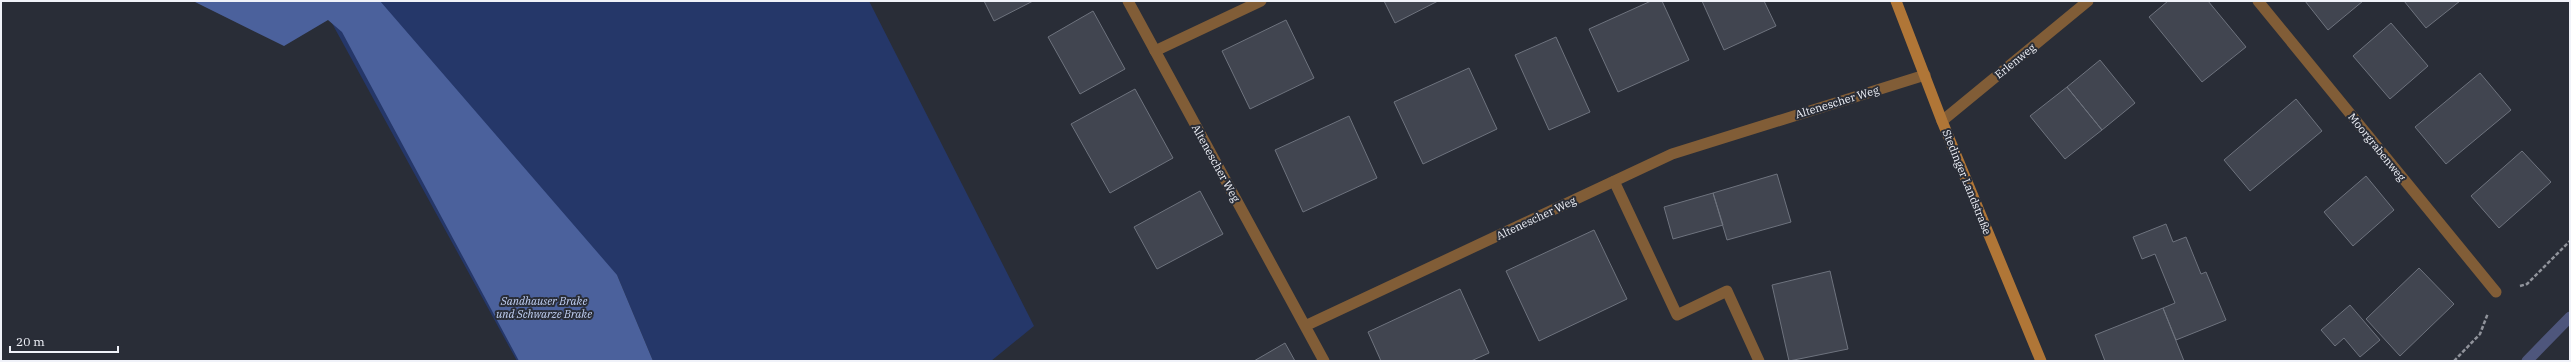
<svg xmlns="http://www.w3.org/2000/svg" width="2571" height="362" font-family="'IBM Plex Serif',serif">
<style>
.green{fill:#253769}
.forest{fill:#4b619c}
.lines{fill:none;stroke-linecap:round;stroke-linejoin:round}
.stream{stroke:#4e567c;stroke-width:11}
.building{fill:#414550;stroke:#6e737e}
.path{stroke:#90939b;stroke-width:2.5;stroke-dasharray:4 2;stroke-linecap:butt}
.service{stroke:#815d37;stroke-width:11}
.minor{stroke:#815d37;stroke-width:11}
.secondary{stroke:#b07637;stroke-width:11}
.labels{text-anchor:middle;stroke-width:4;stroke-linejoin:round;paint-order:stroke}
.street-label{font-size:11px;fill:#f0f2f9;stroke:#292d37}
.park-label{font-size:11px;font-style:italic;fill:#c3d2f5;stroke:#292d37}
</style>
<rect width="100%" height="100%" fill="#292d37"/>
<!-- green -->
<path class="green" d="M315,1H869L1034,326L991,361H653L617,275L632,361H517L322,5Z"/>
<!-- forest -->
<path class="forest" d="M193,1H380L617,275L653,361H519L342,32L328,20L284,46Z"/>
<g class="lines">
<!-- stream -->
<path class="stream" d="M2527,361L2570,317"/>
</g>
<!-- building -->
<path class="building" d="M984,1H1033L994,21Z
M1384,1H1438L1395,23Z
M1651,1H1662L1689,60L1618,92L1589,29Z
M1702,1H1764L1776,26L1724,50Z
M2168,1H2208L2246,47L2202,82L2149,17Z
M2305,1H2363L2328,30Z
M2404,1H2460L2426,28Z
M1093,11L1125,69L1080,94L1048,37Z
M1286,20L1314,78L1250,109L1222,51Z
M2391,23L2428,66L2390,99L2353,56Z
M1556,37L1590,112L1549,130L1515,55Z
M2100,60L2135,103L2102,130L2067,87Z
M1469,68L1497,129L1423,164L1394,102Z
M2480,73L2511,110L2446,164L2415,127Z
M2067,87L2102,130L2065,159L2030,116Z
M1135,89L1173,158L1110,193L1071,124Z
M2296,99L2322,131L2250,191L2224,160Z
M1349,116L1377,178L1303,212L1275,150Z
M2522,151L2551,182L2499,228L2471,196Z
M1777,174L1791,222L1727,240L1713,193Z
M2366,176L2394,210L2353,246L2324,212Z
M1200,191L1223,234L1157,269L1134,227Z
M1713,193L1723,225L1673,239L1664,207Z
M2166,224L2173,242L2186,237L2201,274L2206,272L2226,320L2176,340L2163,308L2175,303L2155,254L2142,259L2133,237Z
M1594,230L1627,299L1539,341L1506,271Z
M2419,268L2454,304L2400,356L2366,319Z
M1830,271L1848,349L1789,361L1772,285Z
M1460,289L1489,353L1471,361H1381L1368,332Z
M2350,305L2380,340L2360,357L2344,338L2335,346L2321,330Z
M2163,308L2184,361H2105L2095,335Z
M1285,343L1295,361H1254Z"/>
<g class="lines">
<!-- path -->
<path class="path" d="M2520,286L2527,284L2570,241
M2454,361L2480,334L2488,313"/>
<!-- service -->
<path class="service" d="M1155,51L1261,1"/>
<!-- minor -->
<path class="minor" d="M1128,1L1324,361
M2258,1L2496,292
M1942,121L2088,1
M1614,181L1677,315L1727,291L1759,361
M1305,326L1672,154L1925,75"/>
<!-- secondary -->
<path class="secondary" d="M1896,1L1942,121L2041,361"/>
</g>
<g class="labels">
<!-- street labels -->
<g class="street-label">
<text transform="translate(2015 61) rotate(-39)" y="4">Erlenweg</text>
<text transform="translate(1837 102) rotate(-17)" y="4">Altenescher Weg</text>
<text transform="translate(2377 147) rotate(51)" y="4">Moorgrabenweg</text>
<text transform="translate(1216 163) rotate(61)" y="4">Altenescher Weg</text>
<text transform="translate(1967 182) rotate(68)" y="4">Stedinger Landstraße</text>
<text transform="translate(1536 218) rotate(-25)" y="4">Altenescher Weg</text>
</g>
<!-- park labels -->
<g class="park-label">
<text x="544" y="305">Sandhauser Brake<tspan x="544" dy="13">und Schwarze Brake</tspan></text>
</g>
</g>
<!-- border -->
<rect width="2571" height="362" fill="none" stroke="#f0f2f9" stroke-width="4"/>
<!-- scale -->
<path d="M10 346v6h108v-6" fill="none" stroke="#f0f2f9" stroke-width="2"/>
<text x="16" y="346" font-size="12" fill="#f0f2f9" stroke="#292d37" stroke-width="3" paint-order="stroke">20 m</text>
</svg>
